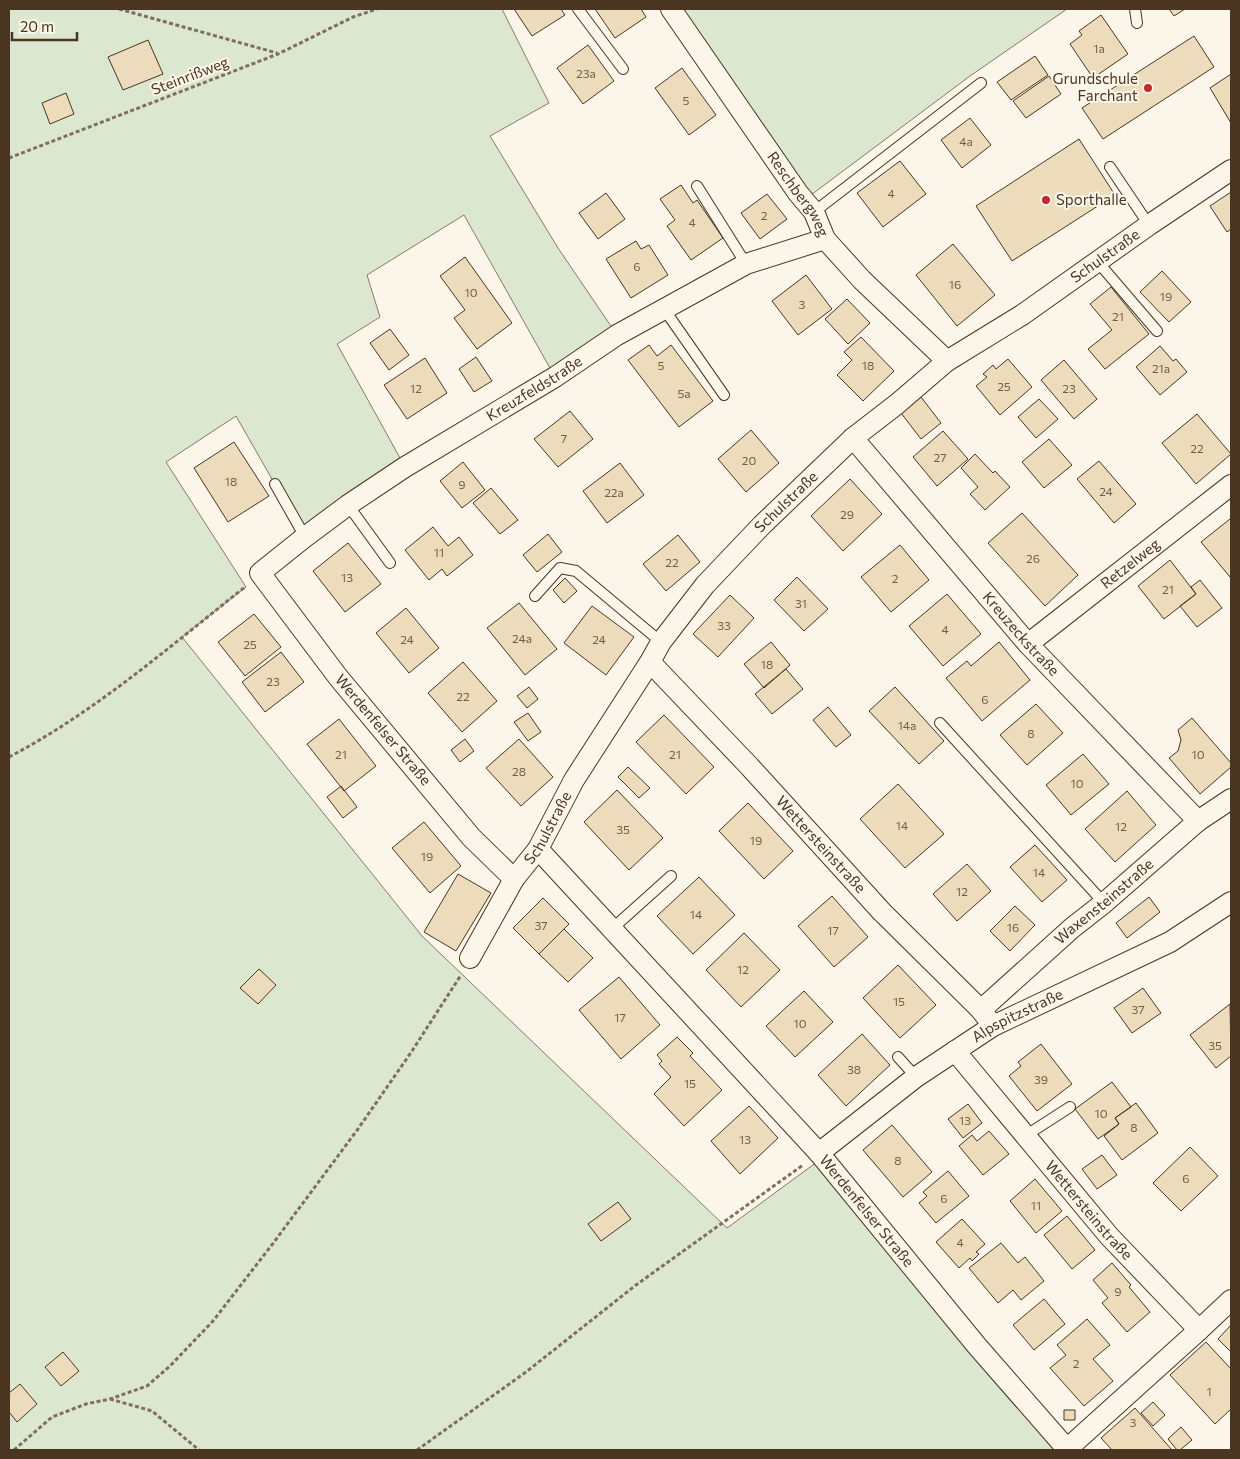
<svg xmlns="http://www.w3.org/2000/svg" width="1240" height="1459" font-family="Commissioner,sans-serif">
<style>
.green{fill:#dce7d0;stroke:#887966}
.building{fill:#ecdcbc;stroke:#4a3520}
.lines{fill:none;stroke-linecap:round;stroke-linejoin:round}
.lane-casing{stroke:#4a3520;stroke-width:12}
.street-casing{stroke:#4a3520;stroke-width:22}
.path{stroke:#7f6f5c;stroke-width:3;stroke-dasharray:4 2.5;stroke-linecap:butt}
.lane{stroke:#fbf6e9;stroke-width:10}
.street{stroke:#fbf6e9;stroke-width:20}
.poi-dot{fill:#c62828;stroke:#fbf6e9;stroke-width:2}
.labels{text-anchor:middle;stroke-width:4;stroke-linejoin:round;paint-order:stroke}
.number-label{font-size:12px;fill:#725f47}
.street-label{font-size:15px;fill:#4a3520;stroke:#fbf6e9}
.poi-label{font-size:15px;fill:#4a3520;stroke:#fbf6e9;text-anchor:end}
</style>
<rect width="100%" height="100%" fill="#fbf6e9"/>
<!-- green -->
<path class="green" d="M9,9H502L549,103L490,136L558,248L617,335L555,377L464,215L367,275L380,317L337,344L405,467L305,537L236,416L166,462L246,587L182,637L422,936L727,1228L817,1162L1068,1450H9Z
M681,9H1067L970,76L811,195Z"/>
<!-- building -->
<path class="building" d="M514,9H561L565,15L532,36Z
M595,9H641L646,17L615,38Z
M1169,9H1185L1174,16Z
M1101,15L1128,54L1093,78L1070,44L1082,35L1079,31Z
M1194,36L1214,67L1103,139L1082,108Z
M148,40L163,74L123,90L108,57Z
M588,45L614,81L583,104L557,68Z
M1035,56L1048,75L1011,100L997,82Z
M682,68L716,115L689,135L655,88Z
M1231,74V123L1210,88Z
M1049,76L1061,94L1026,118L1013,101Z
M66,93L74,114L50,124L42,103Z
M970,118L991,145L962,168L941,140Z
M1079,139L1115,195L1012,261L976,206Z
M900,161L926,194L883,227L857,193Z
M681,185L693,203L697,200L723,238L691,260L667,226L675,220L660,199Z
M1231,192V229L1227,232L1210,206Z
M606,193L625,219L598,239L579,213Z
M767,194L787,219L760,239L741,213Z
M636,241L641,249L649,245L668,275L631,298L606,259Z
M953,244L995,295L957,326L916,275Z
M465,257L512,323L477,349L454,318L465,310L440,276Z
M1162,271L1191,302L1169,322L1140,292Z
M806,275L832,309L798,335L772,301Z
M1111,287L1149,334L1105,369L1088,349L1112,330L1090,304Z
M847,299L870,323L848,344L825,319Z
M390,329L409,355L389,370L370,343Z
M861,337L894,371L863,401L837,375L852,360L844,352Z
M649,345L657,356L671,345L713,401L679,427L628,360Z
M1160,346L1173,361L1176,359L1187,372L1160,395L1136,367Z
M476,357L492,381L474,392L459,369Z
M425,358L447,393L407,419L384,385Z
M1008,359L1032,387L1000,415L976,386L987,377L983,374L993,365L996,369Z
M1064,360L1097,399L1074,419L1041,380Z
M921,397L941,423L921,439L901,413Z
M1039,399L1058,419L1036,438L1018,417Z
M570,411L593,439L558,467L534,439Z
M1197,414L1231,454L1196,484L1162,443Z
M751,430L779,463L746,492L718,459Z
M943,431L968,459L937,486L913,457Z
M1049,439L1072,465L1044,488L1022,462Z
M234,442L269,496L228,522L194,468Z
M975,454L993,473L995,471L1010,487L985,510L970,494L978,487L961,468Z
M1099,461L1136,504L1114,523L1077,479Z
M463,462L485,490L462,508L440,481Z
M620,463L644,495L607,523L583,491Z
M850,479L882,514L843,551L811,516Z
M491,488L518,520L500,534L473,503Z
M1022,513L1078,575L1045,606L988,543Z
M1230,519L1231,520V576L1230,577L1201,542Z
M433,527L448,546L459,537L473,555L447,576L442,569L429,580L405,550Z
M548,534L562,552L537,572L523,555Z
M678,535L700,562L666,591L643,564Z
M348,543L381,584L345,612L313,571Z
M900,545L929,580L891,612L861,577Z
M1170,560L1196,594L1164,619L1138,586Z
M797,577L828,609L804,631L774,600Z
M565,578L577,591L564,603L553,590Z
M1200,580L1222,608L1197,627L1180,606L1196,594L1191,587Z
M947,594L981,634L943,666L909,626Z
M730,595L754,618L718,657L693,634Z
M519,603L557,649L525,675L487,628Z
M592,606L634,637L606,675L564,643Z
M406,608L439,648L409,673L376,633Z
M254,614L281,647L245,676L218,642Z
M771,642L790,665L764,688L744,664Z
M999,642L1030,680L982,721L946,678L967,661L971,666Z
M281,652L304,682L265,712L242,682Z
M463,662L497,701L462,732L428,693Z
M786,669L803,689L772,714L755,694Z
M529,687L538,699L527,708L517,696Z
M895,687L944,741L919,764L869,711Z
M1036,704L1063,733L1027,765L1000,735Z
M828,707L851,735L836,747L813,720Z
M528,713L541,732L528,741L514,722Z
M664,715L714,767L686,794L636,742Z
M1192,718L1231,763V767L1200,794L1169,758L1178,751L1181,740L1178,730Z
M339,719L376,766L344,791L307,744Z
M465,739L474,751L460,762L451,750Z
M519,739L553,777L521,806L486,768Z
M1083,754L1109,784L1071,815L1046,785Z
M628,767L650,788L639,798L618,777Z
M898,784L944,834L905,868L860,819Z
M341,786L357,807L343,818L327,797Z
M617,790L663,838L629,870L584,822Z
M1127,791L1156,825L1115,862L1085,829Z
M748,803L793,851L764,879L719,831Z
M424,822L461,866L430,893L392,848Z
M1035,845L1067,880L1042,902L1010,867Z
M967,864L991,891L957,921L933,894Z
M458,874L491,893L456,951L424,932Z
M699,877L735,915L693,954L657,916Z
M832,896L868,937L834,967L798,926Z
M1149,897L1160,912L1127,938L1116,923Z
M543,898L569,924L539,954L513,928Z
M1015,906L1035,925L1010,951L990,931Z
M564,929L593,958L568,982L539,954Z
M744,933L780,970L741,1007L706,970Z
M898,965L936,1005L900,1038L863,998Z
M259,969L276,985L258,1004L240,988Z
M619,977L660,1025L621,1059L579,1010Z
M1143,988L1161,1013L1132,1033L1114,1008Z
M804,991L833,1022L795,1057L766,1026Z
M1230,1004L1231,1056L1216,1068L1190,1035Z
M862,1034L890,1065L846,1106L818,1075Z
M677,1037L693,1053L690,1056L722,1090L684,1126L654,1094L671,1077L659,1064L662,1061L657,1055Z
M1041,1044L1072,1084L1037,1111L1009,1076L1021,1066L1018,1062Z
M1112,1082L1131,1107L1115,1118L1119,1124L1098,1139L1075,1109Z
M1136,1103L1158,1133L1122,1160L1104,1136L1119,1124L1115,1118Z
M968,1104L982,1123L963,1138L948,1119Z
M749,1106L778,1138L740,1174L711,1141Z
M892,1125L932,1172L903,1197L863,1150Z
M989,1131L1009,1154L983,1175L959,1146L972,1135L977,1141Z
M1190,1147L1218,1176L1181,1211L1153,1183Z
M1102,1155L1117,1175L1097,1189L1082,1169Z
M948,1171L969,1196L936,1223L919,1203L927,1196L923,1192Z
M1035,1179L1062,1211L1036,1233L1010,1201Z
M618,1202L631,1219L601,1241L588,1224Z
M1067,1216L1095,1250L1072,1269L1044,1235Z
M962,1219L985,1244L976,1252L979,1254L972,1261L970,1258L959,1268L936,1242Z
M1001,1243L1018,1263L1025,1257L1044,1281L1021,1300L1013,1290L998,1303L969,1268Z
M1112,1263L1131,1285L1129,1287L1150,1312L1127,1332L1102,1303L1108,1298L1093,1280Z
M1044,1299L1065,1324L1034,1350L1013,1325Z
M1087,1319L1110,1345L1093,1359L1113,1381L1084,1406L1050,1368L1066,1355L1057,1345Z
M1231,1325V1352L1218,1339Z
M1206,1342L1231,1369V1409L1215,1424L1170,1375Z
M63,1352L79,1371L61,1386L45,1367Z
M20,1384L37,1404L17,1422L9,1412V1393Z
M1153,1402L1165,1415L1153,1426L1141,1413Z
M1135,1408L1172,1450H1112L1101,1438Z
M1064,1410H1075V1420H1064Z
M1181,1427L1192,1440L1180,1450H1177L1168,1439Z"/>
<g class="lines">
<defs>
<path id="lane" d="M578,9L623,69
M1135,9L1137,23
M1110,167L1149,225
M697,186L746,264
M814,212L981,83
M1097,261L1157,331
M664,309L724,395
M275,484L305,537
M348,505L390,563
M535,596L560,568L576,571L661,642
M940,723L1104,903
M613,928L671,876
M898,1057L916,1077
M1025,1136L1070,1107"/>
<g id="street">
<path id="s1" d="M671,9L798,193L814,212L825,239L862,280L947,361"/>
<path id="s2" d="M853,438L1028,644L1198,821"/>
<path id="s3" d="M1028,644L1231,485"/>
<path id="s4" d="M650,662L750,767L882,912L981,1010L993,1026"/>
<path id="s5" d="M538,849L819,1153L977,1346L1067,1449L1199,1330"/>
<path id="s6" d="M514,879L471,837L338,677L260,573L305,537L348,505L405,467L555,377L617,335L746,264L825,239"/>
<path id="s7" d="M470,958L514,879L538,849L574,780L650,662L661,642L705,585L762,525L853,438L897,404L947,361L1022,315L1149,225L1231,170"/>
<path id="s8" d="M981,1010L1072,928L1104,903L1198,821L1231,799"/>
<path id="s9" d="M955,1051L1109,1236L1199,1330L1231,1300"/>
<path id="s10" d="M819,1153L916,1077L993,1026L1170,942L1231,902"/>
</g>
</defs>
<!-- lane casing -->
<use href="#lane" class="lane-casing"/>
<!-- street casing -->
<use href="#street" class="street-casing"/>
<!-- path -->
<path class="path" d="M119,9L277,53
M9,158L278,54L353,17L377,9
M9,757C95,712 169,647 245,587
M110,1399L152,1411L199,1450
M14,1450L52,1417L86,1404L110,1399L147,1386L170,1366L213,1321L271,1246L358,1129L412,1051L461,975
M417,1450L526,1372L636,1285L803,1165"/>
<!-- lane -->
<use href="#lane" class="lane"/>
<!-- street -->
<use href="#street" class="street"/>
</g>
<!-- markers -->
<g class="poi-dot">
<circle cx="1148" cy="88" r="5"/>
<circle cx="1046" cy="200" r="5"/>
</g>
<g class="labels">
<!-- number labels -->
<g class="number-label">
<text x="1099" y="53">1a</text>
<text x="586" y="78">23a</text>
<text x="686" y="105">5</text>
<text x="966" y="146">4a</text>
<text x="891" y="198">4</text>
<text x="764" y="220">2</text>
<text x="692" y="227">4</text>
<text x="637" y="271">6</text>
<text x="955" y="289">16</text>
<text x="471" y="297">10</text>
<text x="1166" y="301">19</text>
<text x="802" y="309">3</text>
<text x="1118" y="321">21</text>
<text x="661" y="370">5</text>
<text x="868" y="370">18</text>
<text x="1161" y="373">21a</text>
<text x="1004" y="391">25</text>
<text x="416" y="393">12</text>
<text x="1069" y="393">23</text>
<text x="684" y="398">5a</text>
<text x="564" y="443">7</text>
<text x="1197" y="453">22</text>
<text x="940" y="462">27</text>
<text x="749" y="465">20</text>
<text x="231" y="486">18</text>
<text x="462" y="489">9</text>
<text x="1106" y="496">24</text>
<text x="614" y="497">22a</text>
<text x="847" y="519">29</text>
<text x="439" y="557">11</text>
<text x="1033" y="563">26</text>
<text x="672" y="567">22</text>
<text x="347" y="582">13</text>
<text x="895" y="583">2</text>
<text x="1168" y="594">21</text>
<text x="801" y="608">31</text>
<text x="724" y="630">33</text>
<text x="945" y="634">4</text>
<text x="522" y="643">24a</text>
<text x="407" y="644">24</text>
<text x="599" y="644">24</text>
<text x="250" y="649">25</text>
<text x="767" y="669">18</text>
<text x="273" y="686">23</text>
<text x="463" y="701">22</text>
<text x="985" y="704">6</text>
<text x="907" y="730">14a</text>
<text x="1031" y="738">8</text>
<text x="341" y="759">21</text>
<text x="675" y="759">21</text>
<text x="1198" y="759">10</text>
<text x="519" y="776">28</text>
<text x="1077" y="788">10</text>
<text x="902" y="830">14</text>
<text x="1121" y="831">12</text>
<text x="623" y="834">35</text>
<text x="756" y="845">19</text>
<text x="427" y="861">19</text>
<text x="1039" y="877">14</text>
<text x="962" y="896">12</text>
<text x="696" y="919">14</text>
<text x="541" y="930">37</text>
<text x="1013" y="932">16</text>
<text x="833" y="935">17</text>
<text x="743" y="974">12</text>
<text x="899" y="1006">15</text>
<text x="1138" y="1014">37</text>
<text x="620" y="1022">17</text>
<text x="800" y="1028">10</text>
<text x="1215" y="1050">35</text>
<text x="854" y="1074">38</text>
<text x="1041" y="1084">39</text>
<text x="690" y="1088">15</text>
<text x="1101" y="1118">10</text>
<text x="965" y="1125">13</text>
<text x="1134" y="1132">8</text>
<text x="745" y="1144">13</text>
<text x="898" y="1165">8</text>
<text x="1186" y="1183">6</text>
<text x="944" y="1203">6</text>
<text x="1036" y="1210">11</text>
<text x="960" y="1247">4</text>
<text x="1118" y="1296">9</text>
<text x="1076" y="1368">2</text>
<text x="1209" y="1396">1</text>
<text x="1133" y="1427">3</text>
</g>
<!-- street labels -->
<g class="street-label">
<text transform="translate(190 76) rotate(-21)" y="5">Steinrißweg</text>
<text dy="5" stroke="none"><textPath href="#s1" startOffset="225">Reschbergweg</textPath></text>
<text dy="5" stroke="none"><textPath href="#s7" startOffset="962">Schulstraße</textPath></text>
<text dy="5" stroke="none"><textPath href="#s6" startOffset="729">Kreuzfeldstraße</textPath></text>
<text dy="5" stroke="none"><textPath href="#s7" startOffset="558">Schulstraße</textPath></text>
<text dy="5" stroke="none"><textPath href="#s3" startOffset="130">Retzelweg</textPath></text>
<text dy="5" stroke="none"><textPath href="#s2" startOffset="258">Kreuzeckstraße</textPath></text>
<text transform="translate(383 730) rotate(50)" y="5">Werdenfelser Straße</text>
<text dy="5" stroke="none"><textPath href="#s7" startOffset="152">Schulstraße</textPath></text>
<text dy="5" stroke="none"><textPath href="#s4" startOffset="250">Wettersteinstraße</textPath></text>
<text dy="5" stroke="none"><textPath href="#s8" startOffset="164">Waxensteinstraße</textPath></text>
<text dy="5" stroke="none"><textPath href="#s10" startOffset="242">Alpspitzstraße</textPath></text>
<text dy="5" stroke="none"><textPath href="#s9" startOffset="208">Wettersteinstraße</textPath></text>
<text dy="5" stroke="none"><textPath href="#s5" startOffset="489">Werdenfelser Straße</textPath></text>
</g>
<!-- poi labels -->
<g class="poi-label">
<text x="1138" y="84">Grundschule<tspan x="1138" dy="17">Farchant</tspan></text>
<text x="1056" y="205" text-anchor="start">Sporthalle</text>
</g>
</g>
<!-- border -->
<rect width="1240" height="1459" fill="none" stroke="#4a3520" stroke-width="20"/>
<!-- scale -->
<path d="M12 32v8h65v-8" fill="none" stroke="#4a3520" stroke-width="2.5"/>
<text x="20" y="32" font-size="15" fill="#4a3520" stroke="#fbf6e9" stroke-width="4" paint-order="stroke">20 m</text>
</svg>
